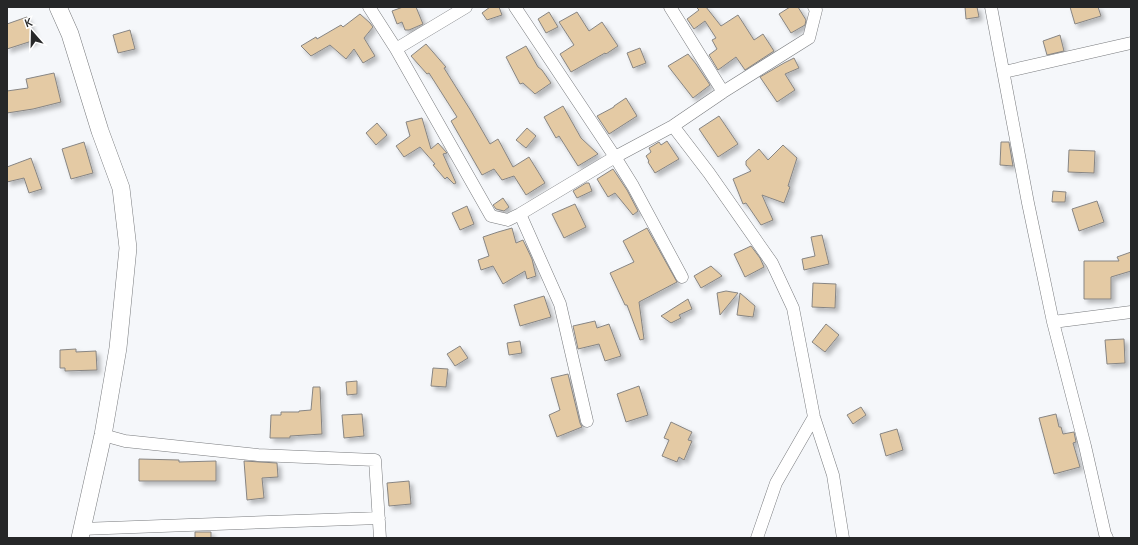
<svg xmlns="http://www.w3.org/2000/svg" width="1138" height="545" font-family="Manrope,sans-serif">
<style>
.building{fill:#e4caa4;stroke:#878583;filter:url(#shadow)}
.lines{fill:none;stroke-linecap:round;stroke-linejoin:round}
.minor-casing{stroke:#797b7e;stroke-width:13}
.secondary-casing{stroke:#797b7e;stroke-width:18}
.minor{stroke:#fff;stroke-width:12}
.secondary{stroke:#fff;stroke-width:17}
</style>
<defs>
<filter id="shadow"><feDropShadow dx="3.5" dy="3.5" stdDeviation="2" flood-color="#0004"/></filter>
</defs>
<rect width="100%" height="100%" fill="#f5f7fa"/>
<!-- building -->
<path class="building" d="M403,7H416L423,24L409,30H405L402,22L397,24L392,11Z
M490,7H499L502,15L487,20L482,13Z
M696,7H706L721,26L738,15L754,40L763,34L774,51L745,70L736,57L718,70L709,55L717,49L712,40L716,38L705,21L694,29L687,19L699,10Z
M790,7H798L806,20L805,25L791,33L779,14Z
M965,7H977L979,17L966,19Z
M1070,7H1098L1101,16L1075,24Z
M549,12L558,27L546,33L538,19Z
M577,12L589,31L602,22L618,46L606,54L605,53L571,72L560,54L574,45L559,22Z
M360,14L370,23L373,27L364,38L375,56L363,63L354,49L346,59L330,45L311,56L301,46L316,37L317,39L341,25L343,27Z
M27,17L35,40L7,49V24Z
M130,30L135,49L118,53L113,35Z
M1060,35L1064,51L1047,55L1043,41Z
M426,44L446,67L444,68L471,111L490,144L498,139L513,167L529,157L545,183L526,195L514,176L502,180L494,169L482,175L451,121L457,117L429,73L427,74L411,56Z
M526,46L538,67L542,70L551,83L535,94L523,83L520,84L506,57Z
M640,48L646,63L633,68L627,53Z
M688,54L696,64L710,85L693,98L668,66Z
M794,58L799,68L785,74L795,90L777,102L760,77L784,63Z
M54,73L61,102L33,109L7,113V91L28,88L26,79Z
M626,98L637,116L609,134L597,116L614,107V106Z
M563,106L581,138L598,154L578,166L559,136L556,138L544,117Z
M719,116L738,144L718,157L699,129Z
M422,118L431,149L438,143L447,153L443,154L456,183L454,184L447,177L445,179L433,165L435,164L420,147L404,157L396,146L410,136L406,122Z
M377,123L387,135L376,145L366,133Z
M527,128L536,136L526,148L516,140Z
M667,141L679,159L655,173L648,162L649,161L646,156L651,152L649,148L659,142L661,145Z
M84,142L93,173L71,179L62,149Z
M1001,142H1009L1013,166L1000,165Z
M783,145L797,158L788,186L790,187L784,203L762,195L773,220L761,225L746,203L743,204L733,179L751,171L746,165V161L759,149L768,160Z
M1069,150L1095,151L1094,173L1068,172Z
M31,158L42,189L29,193L24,178L7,182V167Z
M613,169L627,190L638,211L633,215L615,193L608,197L597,179Z
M586,183H589L592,191L577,198L573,191Z
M1053,191L1066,192L1065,202H1052Z
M503,198L509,207L504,211L496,209L493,205Z
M1097,201L1104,222L1079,231L1072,209Z
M575,204L586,227L564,238L552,214Z
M467,206L474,224L460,230L452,213Z
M512,228L516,243L523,240L532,259L536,276L527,279L525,271L503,284L493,266L481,270L478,260L489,256L483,237L498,232Z
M647,228L677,282L639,302L644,339L640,340L627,305H625L610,273L634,262L623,241Z
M822,235L829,264L804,270L802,259L815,256L811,237Z
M751,246L760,258L764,267L745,277L734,254Z
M1131,252V271L1111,277V299H1084V261H1119L1117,257Z
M711,266L722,276L701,288L694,276Z
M813,283L836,284L835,308L812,307Z
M726,291L738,293L720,315L717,293Z
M740,293L755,306L753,317L737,315Z
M544,296L551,317L520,326L514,305Z
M688,299L692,309L679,315L681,318L671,323L661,316Z
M595,321L597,328L609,324L621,356L605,361L599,344L578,349L573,326Z
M826,324L839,335L825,352L812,342Z
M1124,339L1125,363L1107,364L1105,340Z
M520,341L522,353L509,355L507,343Z
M460,346L468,358L455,366L447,354Z
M76,349V352L96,351L97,370L65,371V368H60V350Z
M433,368L448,369L446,387L431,386Z
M568,374L580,423L582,427L557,437L549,415L560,410L551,378Z
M357,381V394L347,395L346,382Z
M639,386L648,415L626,422L617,394Z
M313,387H320L322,434L290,436V438H270L271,415H281V412H299V411L311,410Z
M861,407L866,415L853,424L847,415Z
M362,414L364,436L344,438L342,415Z
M1056,414L1059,427H1061L1063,434L1074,432L1076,442L1073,443L1080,467L1054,474L1039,418Z
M671,422L692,432L688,440L692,441L684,460L679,457L677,462L662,456L669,440L664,438Z
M897,429L903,450L886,456L880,434Z
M139,459L179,460V462L216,461V481H139Z
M244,461L277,463L278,477L262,478L264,498L247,500Z
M409,481L411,504L389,506L387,483Z
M195,532H211V538H195Z"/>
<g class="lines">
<defs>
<path id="minor" d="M369,7L396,49L491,216L508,220L520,214L615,157L673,126L723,92L809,38L816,10L814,7
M515,7L615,157L633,186L682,277
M670,7L723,92
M991,7L1028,203L1053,322L1085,446L1105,534L1107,538
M396,49L466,7
M1004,72L1131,43
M673,126L709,173L772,263L793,308L814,417L833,475L843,538
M520,214L560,304L587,421
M1053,322L1131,312
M103,435L125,441L258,455L375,460L380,538
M81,529L379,518
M757,538L776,483L814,417"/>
<path id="secondary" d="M58,7L70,34L100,131L121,188L128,248L118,348L103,435L80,538"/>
</defs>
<!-- minor casing -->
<use href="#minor" class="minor-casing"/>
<!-- secondary casing -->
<use href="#secondary" class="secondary-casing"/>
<!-- minor -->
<use href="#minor" class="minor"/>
<!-- secondary -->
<use href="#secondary" class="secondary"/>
</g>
<!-- border -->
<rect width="1138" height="545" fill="none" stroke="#262728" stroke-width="16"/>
<!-- north arrow -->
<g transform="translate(32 32) rotate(340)" stroke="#ffffff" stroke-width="3" paint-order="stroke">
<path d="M0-3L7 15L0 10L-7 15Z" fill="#262728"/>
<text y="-6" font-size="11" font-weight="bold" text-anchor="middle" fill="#262728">K</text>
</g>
</svg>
